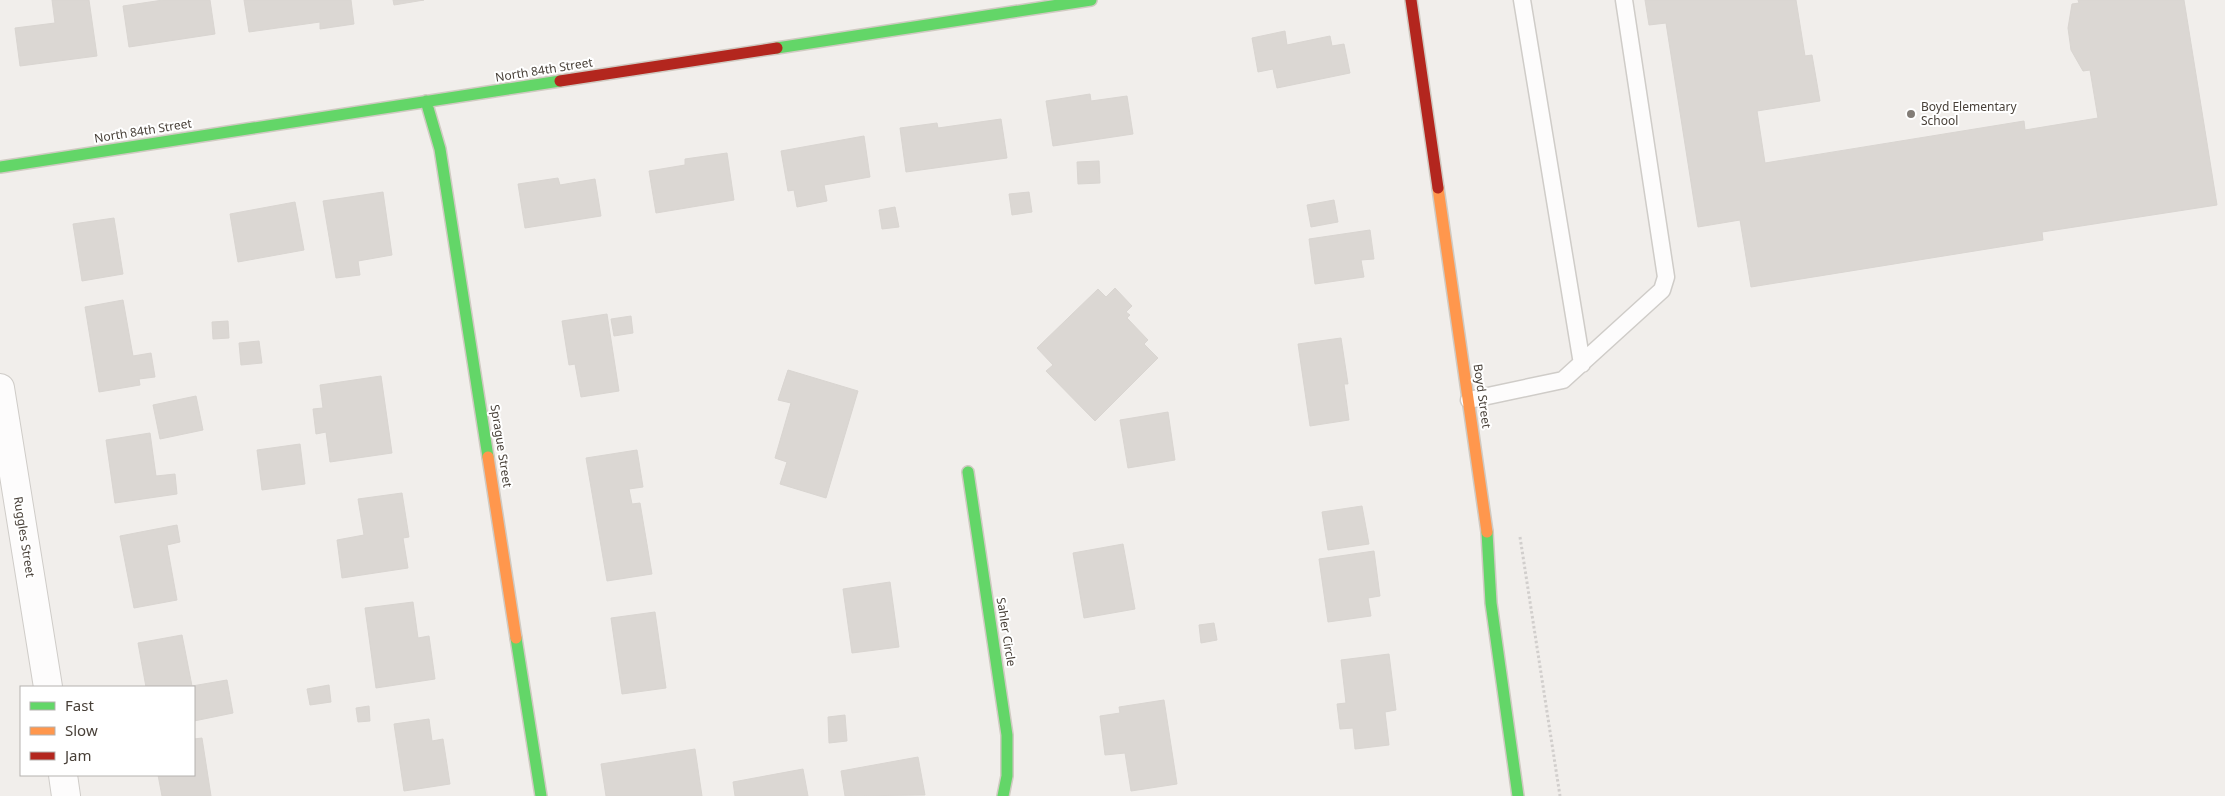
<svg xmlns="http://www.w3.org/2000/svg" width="2225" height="796" font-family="'Noto Sans',sans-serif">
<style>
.building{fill:#dbd7d3;stroke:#d9d5d1}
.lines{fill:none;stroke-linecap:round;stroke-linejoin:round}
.lane-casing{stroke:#cfccc8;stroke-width:19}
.street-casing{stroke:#cfccc8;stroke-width:30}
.fast-casing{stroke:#d0cac2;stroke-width:14}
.slow-casing{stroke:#d0cac2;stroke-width:14}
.jam-casing{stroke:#d0cac2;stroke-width:14}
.path{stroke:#d1cecc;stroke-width:3;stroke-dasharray:2.5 2.5;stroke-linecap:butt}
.lane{stroke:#fdfcfc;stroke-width:16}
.street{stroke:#fdfcfc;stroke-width:28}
.fast{stroke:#63d668;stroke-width:11}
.slow{stroke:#ff974d;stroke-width:11}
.jam{stroke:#b3261e;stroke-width:11}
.poi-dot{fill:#827c76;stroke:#fff;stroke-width:2}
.labels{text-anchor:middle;stroke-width:4;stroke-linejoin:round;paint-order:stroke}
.street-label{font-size:12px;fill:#473f37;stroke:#fff}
.poi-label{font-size:12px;fill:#473f37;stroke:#fff;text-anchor:start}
</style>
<rect width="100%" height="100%" fill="#f1eeeb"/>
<!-- building -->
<path class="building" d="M52,0H89L97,56L20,66L15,28L55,23Z
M163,0H210L215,34L129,47L123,6Z
M244,0H351L354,24L320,29V22L249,32Z
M393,0H424L394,5Z
M1645,0H1796L1805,56L1812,55L1820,101L1757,111L1765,163L2024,121L2025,130L2098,118L2090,70L2083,71L2071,50L2068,28L2072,4L2079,3L2078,0H2184L2217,205L2042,232L2043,240L1751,287L1740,220L1698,227L1666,23L1649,25Z
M1285,31L1287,45L1330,36L1332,46L1344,44L1350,73L1277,88L1273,69L1258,72L1252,38Z
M1090,94L1091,101L1127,96L1133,134L1053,146L1046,101Z
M1001,119L1007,158L906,172L900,128L937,123L938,128Z
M864,136L870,177L824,185L827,201L797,207L794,190L788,191L781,151Z
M727,153L734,200L656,213L649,171L685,165V159Z
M1099,161L1100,183L1078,184L1077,162Z
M558,178L560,185L595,179L601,216L525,228L518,184Z
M383,192L392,255L358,261L360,275L336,278L323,201Z
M1029,192L1032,212L1012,215L1009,194Z
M1334,200L1338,222L1311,227L1307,205Z
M295,202L304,250L238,262L230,214Z
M895,207L899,227L882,229L879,210Z
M114,218L123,274L82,281L73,224Z
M1370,230L1374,259L1361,260L1364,277L1315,284L1309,239Z
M1115,288L1132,306L1126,312L1130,315L1127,318L1148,340L1144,344L1158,358L1095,421L1046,371L1053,365L1037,348L1098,289L1106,297Z
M123,300L133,356L151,353L155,377L139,379L140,385L99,392L85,307Z
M607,314L619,391L581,397L575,364L569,365L562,321Z
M631,316L633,333L614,336L611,319Z
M228,321L229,338L213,339L212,322Z
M1341,338L1348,384H1344L1349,420L1310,426L1298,344Z
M259,341L262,363L241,365L239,343Z
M788,370L858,391L826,498L780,484L787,462L775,458L791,403L778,400Z
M381,376L392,453L330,462L326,432L316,434L313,409L323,408L320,385Z
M196,396L203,430L160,439L153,405Z
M1168,412L1175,460L1128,468L1120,420Z
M150,433L156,476L175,474L177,494L115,503L106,440Z
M300,444L305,484L262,490L257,450Z
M637,450L643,487L629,489L632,504L640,503L652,574L607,581L586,458Z
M402,493L409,537L403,538L408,568L342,578L337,540L364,535L358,499Z
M1362,506L1369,544L1328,550L1322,512Z
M177,525L180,542L167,545L177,600L134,608L120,536Z
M1123,544L1135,609L1084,618L1073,553Z
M1374,551L1380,596L1368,598L1371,616L1328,622L1319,559Z
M890,582L899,647L852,653L843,589Z
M413,602L418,638L429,636L435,679L376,688L365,608Z
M655,612L666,688L622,694L611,618Z
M1214,623L1217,640L1201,643L1199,625Z
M182,635L192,686L227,680L233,713L194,721V687H146L138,643Z
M1389,654L1396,710L1385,712L1389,745L1355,749L1353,728L1340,729L1337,704L1346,703L1341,660Z
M329,685L331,702L310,705L307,689Z
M1164,700L1177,784L1131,791L1125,753L1105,755L1100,716L1120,713L1119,707Z
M369,706L370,721L358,722L356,708Z
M845,715L847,741L829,743L828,717Z
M429,719L432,741L443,739L450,784L404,791L394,724Z
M202,738L211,796H162L158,775H194V739Z
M695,749L702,796H606L601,764Z
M918,757L925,795L845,796L841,771Z
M803,769L808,796H735L733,782Z"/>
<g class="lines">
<defs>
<path id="lane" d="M1522,0L1582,364
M1469,400L1563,380L1662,290L1666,277L1624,0"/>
<path id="street" d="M0,388L48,687
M63,775L66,796"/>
<path id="fast" d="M777,48L1091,0
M426,101L440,149L488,457
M0,167L560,81
M968,472L1007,735V776L1003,796
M1487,532L1491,603L1518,796
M516,638L541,796"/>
<path id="slow" d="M1438,188L1487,532
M488,457L516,638"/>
<path id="jam" d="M1411,0L1438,188
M560,81L777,48"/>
</defs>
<!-- lane casing -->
<use href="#lane" class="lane-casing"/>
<!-- street casing -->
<use href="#street" class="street-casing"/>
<!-- fast casing -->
<use href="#fast" class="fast-casing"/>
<!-- slow casing -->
<use href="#slow" class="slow-casing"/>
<!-- jam casing -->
<use href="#jam" class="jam-casing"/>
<!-- path -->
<path class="path" d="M1520,537L1560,796"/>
<!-- lane -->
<use href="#lane" class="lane"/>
<!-- street -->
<use href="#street" class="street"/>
<!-- fast -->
<use href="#fast" class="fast"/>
<!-- slow -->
<use href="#slow" class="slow"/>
<!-- jam -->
<use href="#jam" class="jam"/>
</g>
<!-- markers -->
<circle class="poi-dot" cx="1911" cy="114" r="5"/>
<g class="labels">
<!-- street labels -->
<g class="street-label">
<text transform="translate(544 70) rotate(-9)" y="4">North 84th Street</text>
<text transform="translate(143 131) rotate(-9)" y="4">North 84th Street</text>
<text transform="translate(1482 396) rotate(82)" y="4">Boyd Street</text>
<text transform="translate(501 446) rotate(81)" y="4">Sprague Street</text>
<text transform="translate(24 537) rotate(81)" y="4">Ruggles Street</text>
<text transform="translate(1006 632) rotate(81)" y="4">Sahler Circle</text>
</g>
<!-- poi labels -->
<g class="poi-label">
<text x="1921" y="111">Boyd Elementary<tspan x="1921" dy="14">School</tspan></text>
</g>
</g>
<!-- legend -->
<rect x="20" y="686" width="175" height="90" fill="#ffffff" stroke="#b5b2af"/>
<rect x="30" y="702" width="25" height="8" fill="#63d668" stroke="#b5b2af"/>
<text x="65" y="711" font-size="15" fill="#473f37">Fast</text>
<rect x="30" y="727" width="25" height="8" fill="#ff974d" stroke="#b5b2af"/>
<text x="65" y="736" font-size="15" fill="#473f37">Slow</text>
<rect x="30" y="752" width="25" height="8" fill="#b3261e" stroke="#b5b2af"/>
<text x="65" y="761" font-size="15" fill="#473f37">Jam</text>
</svg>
